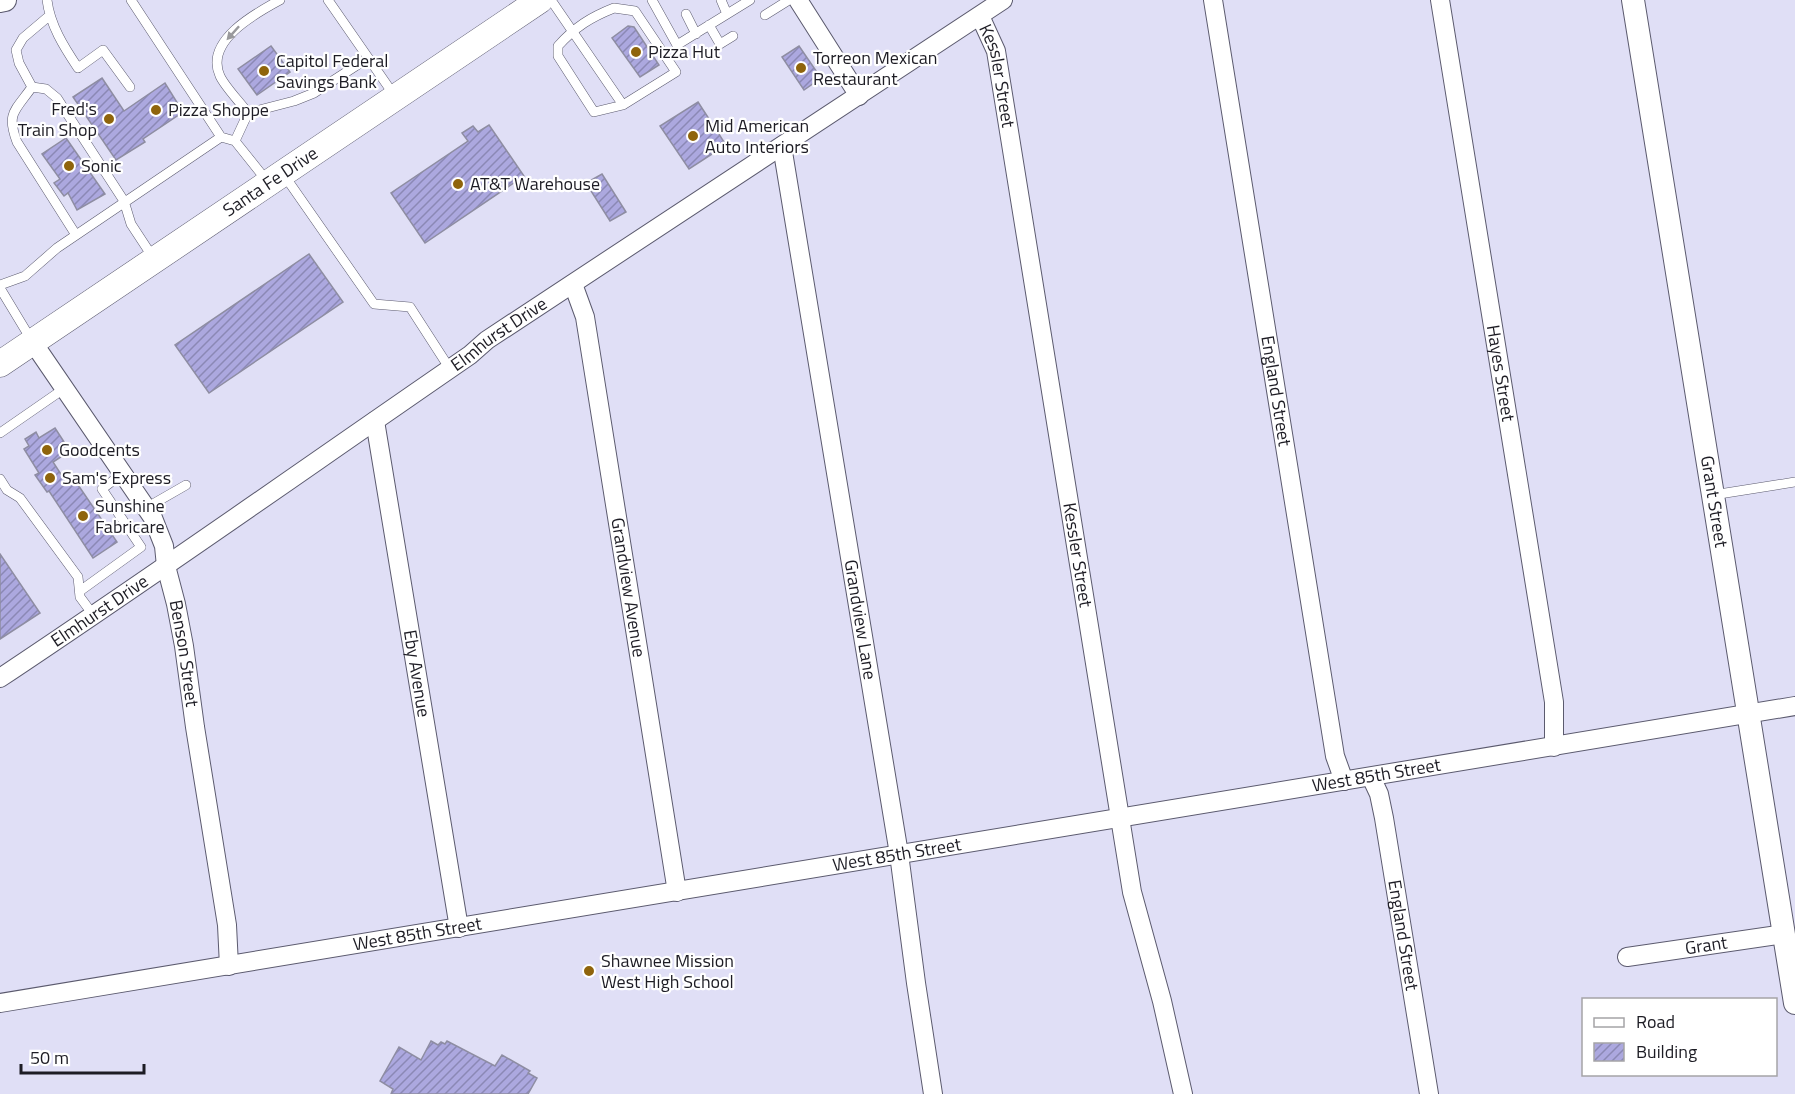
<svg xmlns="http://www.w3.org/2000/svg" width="1795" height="1094" font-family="'Titillium Web',sans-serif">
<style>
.building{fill:url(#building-hatch);stroke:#8e8da2;stroke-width:1.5}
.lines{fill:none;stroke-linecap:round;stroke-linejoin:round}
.service-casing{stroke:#5b5a6e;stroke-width:10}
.minor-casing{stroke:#5b5a6e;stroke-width:20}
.tertiary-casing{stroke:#5b5a6e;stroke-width:24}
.secondary-casing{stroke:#5b5a6e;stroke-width:27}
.service{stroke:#fff;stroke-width:9}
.minor{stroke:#fff;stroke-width:18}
.tertiary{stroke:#fff;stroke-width:22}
.secondary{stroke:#fff;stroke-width:26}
.oneway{fill:#99999c}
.poi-dot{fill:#8f640c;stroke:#fff;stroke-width:2}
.labels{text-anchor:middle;stroke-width:4.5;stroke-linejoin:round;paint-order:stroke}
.poi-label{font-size:18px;fill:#1d1c24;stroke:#fff;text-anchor:start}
.street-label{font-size:18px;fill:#1d1c24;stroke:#fff}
</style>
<defs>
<pattern id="building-hatch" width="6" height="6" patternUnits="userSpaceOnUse" patternTransform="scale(1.5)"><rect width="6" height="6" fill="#aca8df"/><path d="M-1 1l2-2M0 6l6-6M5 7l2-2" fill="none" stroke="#8b88b5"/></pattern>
</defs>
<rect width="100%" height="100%" fill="#e0dff6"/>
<!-- building -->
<path class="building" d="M628,26L634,27L659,65L640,77L612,38Z
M271,46L290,72L257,95L238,69Z
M799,46L821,78L804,90L782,57Z
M102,78L124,111L165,83L183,112L143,139L145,142L116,160L73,97Z
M698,102L726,145L689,169L660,126Z
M489,125L524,176L425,243L391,193L468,141L462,133L473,126L478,132Z
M66,138L105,194L77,210L68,193L64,196L54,183L60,179L42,154Z
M602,174L626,212L610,221L586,183Z
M309,254L343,302L209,393L175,345Z
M55,428L70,451L53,462L66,482L74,479L117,542L93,558L49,491L47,492L35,475L39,473L24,449L29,446L25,439L36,432L39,438Z
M0,554L40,613L0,639Z
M431,1041L438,1045L441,1042L445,1044L447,1041L495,1066L502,1055L530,1071L528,1073L537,1078L528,1094H391L393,1089L380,1081L399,1047L421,1060Z"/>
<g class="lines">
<defs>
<path id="service" d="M47,0C50,25 64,47 78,68L103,50L130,87
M328,0L394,95
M551,0L623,105
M652,0L677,45L750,0
M721,0L727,14
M614,8L635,11L676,72L623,105L594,112L558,56V46C575,27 591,17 614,8Z
M686,14L696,34
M765,15L789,0
M49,16L23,38L16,50L19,63L32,87L46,89L57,98L124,201L131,224L154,259
M709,25L720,44L733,36
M32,87C15,111 6,113 17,142L76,235
M248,113C240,102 225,87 220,76C204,41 256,13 280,0
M248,113L294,101L314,93L368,58
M221,137L235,141L267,181
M235,141L248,113
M284,175L374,304L410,307L450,369
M0,285L25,276L57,248L221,137L131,0
M0,288L32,341
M0,433L65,388
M0,479L7,490L20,498L78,577L80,597L94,616
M1713,495L1795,482
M146,508L186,485
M80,591L141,547L102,489L123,473"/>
<g id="minor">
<path d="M798,0L859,96"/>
<path id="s1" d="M1213,0L1335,756L1344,781"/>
<path id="s2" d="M1440,0L1554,702V747"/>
<path id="s3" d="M980,16L996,51L1132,892L1162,1001L1183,1094"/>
<path id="s4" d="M782,146L899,854L916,983L933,1094"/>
<path id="s5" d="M573,284L585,317L677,892"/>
<path id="s6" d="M32,341L153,518L164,546L166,566L176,604L184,646L195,727L227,925L229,966"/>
<path id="s7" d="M375,421L459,928"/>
<path id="s8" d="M0,678C158,573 313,463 470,355L487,340L1003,0"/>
<path id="s9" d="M1371,777L1379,794L1384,818L1429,1094"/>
<path id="s10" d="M1627,957L1784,934"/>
<path id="s11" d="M0,1003L1795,706"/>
</g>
<g id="tertiary">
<path id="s12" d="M1633,0L1795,1003"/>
<path d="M0,1L5,0"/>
</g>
<g id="secondary">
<path id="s13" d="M0,364L540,0"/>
</g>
</defs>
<!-- service casing -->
<use href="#service" class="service-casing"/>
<!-- minor casing -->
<use href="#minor" class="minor-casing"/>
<!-- tertiary casing -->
<use href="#tertiary" class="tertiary-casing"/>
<!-- secondary casing -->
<use href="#secondary" class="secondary-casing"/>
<!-- service -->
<use href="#service" class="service"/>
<!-- minor -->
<use href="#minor" class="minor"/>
<!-- tertiary -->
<use href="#tertiary" class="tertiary"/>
<!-- secondary -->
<use href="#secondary" class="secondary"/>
</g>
<!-- one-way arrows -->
<defs><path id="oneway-solid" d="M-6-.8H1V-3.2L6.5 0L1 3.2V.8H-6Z" transform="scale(1.5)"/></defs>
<use class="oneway" href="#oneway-solid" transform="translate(233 33) rotate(132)"/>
<!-- markers -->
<g class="poi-dot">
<circle cx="636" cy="52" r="6"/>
<circle cx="801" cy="68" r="6"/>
<circle cx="264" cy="71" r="6"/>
<circle cx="156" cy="110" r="6"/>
<circle cx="109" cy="119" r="6"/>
<circle cx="693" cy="136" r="6"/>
<circle cx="69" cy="166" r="6"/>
<circle cx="458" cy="184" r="6"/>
<circle cx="47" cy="450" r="6"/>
<circle cx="50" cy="478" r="6"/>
<circle cx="83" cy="516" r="6"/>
<circle cx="589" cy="971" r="6"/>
</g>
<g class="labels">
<!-- poi labels -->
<g class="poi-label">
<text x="648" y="58">Pizza Hut</text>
<text x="813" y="64">Torreon Mexican<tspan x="813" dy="21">Restaurant</tspan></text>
<text x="276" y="67">Capitol Federal<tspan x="276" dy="21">Savings Bank</tspan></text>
<text x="97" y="115" text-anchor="end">Fred's<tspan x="97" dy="21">Train Shop</tspan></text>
<text x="168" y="116">Pizza Shoppe</text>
<text x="705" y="132">Mid American<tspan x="705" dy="21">Auto Interiors</tspan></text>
<text x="81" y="172">Sonic</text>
<text x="470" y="190">AT&amp;T Warehouse</text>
<text x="59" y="456">Goodcents</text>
<text x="62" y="484">Sam's Express</text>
<text x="95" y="512">Sunshine<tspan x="95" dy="21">Fabricare</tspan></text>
<text x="601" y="967">Shawnee Mission<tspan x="601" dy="21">West High School</tspan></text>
</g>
<!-- street labels -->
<g class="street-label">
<text dy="6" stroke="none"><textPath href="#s3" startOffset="63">Kessler Street</textPath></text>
<text dy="6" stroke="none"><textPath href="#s13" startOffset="326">Santa Fe Drive</textPath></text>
<text dy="6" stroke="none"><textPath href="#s8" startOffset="606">Elmhurst Drive</textPath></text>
<text dy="6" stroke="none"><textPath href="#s2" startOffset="378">Hayes Street</textPath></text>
<text dy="6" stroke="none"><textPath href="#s1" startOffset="396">England Street</textPath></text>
<text dy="6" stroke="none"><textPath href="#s12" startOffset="508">Grant Street</textPath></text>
<text dy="6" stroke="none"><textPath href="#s3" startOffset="549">Kessler Street</textPath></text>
<text dy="6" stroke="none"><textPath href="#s5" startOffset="309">Grandview Avenue</textPath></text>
<text dy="6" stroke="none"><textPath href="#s8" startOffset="120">Elmhurst Drive</textPath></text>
<text dy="6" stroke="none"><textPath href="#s4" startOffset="480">Grandview Lane</textPath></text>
<text dy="6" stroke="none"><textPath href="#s6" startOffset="354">Benson Street</textPath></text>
<text dy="6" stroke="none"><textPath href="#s7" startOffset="256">Eby Avenue</textPath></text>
<text dy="6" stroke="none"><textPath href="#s11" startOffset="1395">West 85th Street</textPath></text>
<text dy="6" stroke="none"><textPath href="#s11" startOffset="909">West 85th Street</textPath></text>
<text dy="6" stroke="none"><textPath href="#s11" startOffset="423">West 85th Street</textPath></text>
<text dy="6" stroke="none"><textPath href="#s9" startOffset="162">England Street</textPath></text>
<text dy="6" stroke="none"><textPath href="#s10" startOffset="80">Grant</textPath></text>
</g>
</g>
<!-- legend -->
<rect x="1582" y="998" width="195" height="78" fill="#ffffff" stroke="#a5a4a7" stroke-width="1.5"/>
<rect x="1594" y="1018" width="30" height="9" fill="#ffffff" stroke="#a5a4a7" stroke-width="1.5"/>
<text x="1636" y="1028" font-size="18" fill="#1d1c24">Road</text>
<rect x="1594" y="1043" width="30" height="18" fill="url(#building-hatch)" stroke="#a5a4a7" stroke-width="1.5"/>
<text x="1636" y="1058" font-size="18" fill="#1d1c24">Building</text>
<!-- scale -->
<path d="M21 1064v9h123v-9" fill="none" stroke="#1d1c24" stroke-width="3"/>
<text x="30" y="1064" font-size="18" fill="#1d1c24" stroke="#ffffff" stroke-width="4.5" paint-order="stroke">50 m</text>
</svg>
